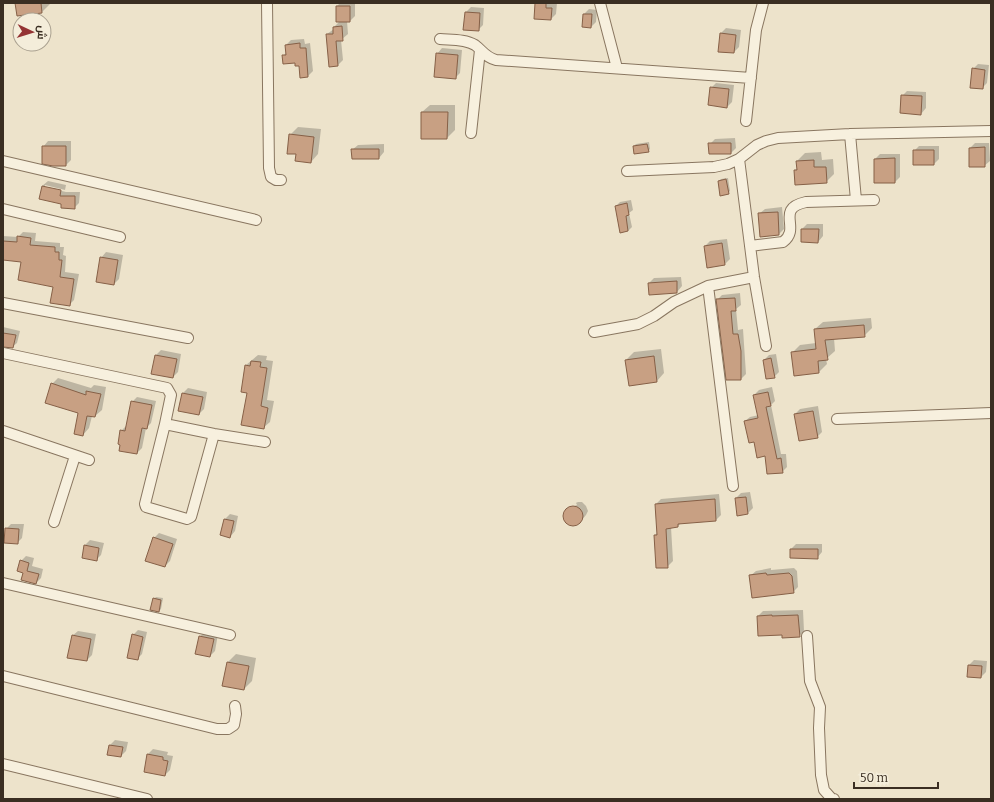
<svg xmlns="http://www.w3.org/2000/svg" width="994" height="802" font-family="Bitter,Cairo,serif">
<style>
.shadow{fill:#0003}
.building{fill:#c8a083;stroke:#866047}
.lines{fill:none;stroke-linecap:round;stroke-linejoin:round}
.minor-casing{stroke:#897660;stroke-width:12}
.minor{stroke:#f7f0de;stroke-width:10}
</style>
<rect width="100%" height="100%" fill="#ede3cb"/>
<!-- shadow -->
<path class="shadow" d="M16,3H49L50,4L42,12Z
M340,3H355V16L350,21H347L348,34L341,40L343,60L338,65L327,34L334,29V27L340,21H337V6Z
M536,3H557L556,14L551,19Z
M471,7L484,8L483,25L478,30L466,12Z
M589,9L597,10L596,22L591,27L584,14Z
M726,28L741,30L739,47L734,52L721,33Z
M304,39L305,44L310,43L313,71L308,76L300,65L283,56L287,52L286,45L291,40Z
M442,48L462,50L460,73L455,78L437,54Z
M978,64L989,65L987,83L982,88L973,69Z
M716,83L734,85L732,102L727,107L711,88Z
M907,91L926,92V108L921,114L902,96Z
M430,105H455V130L447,138L422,112Z
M298,127L321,129L318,154L311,162L297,154L290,135Z
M735,138L736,148L731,153L710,144L715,139Z
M48,141H71V160L66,165L43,147Z
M649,142L650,149L648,151L634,146L636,144Z
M975,143H989L990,161L984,166H970V148Z
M384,144V152L379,158H353L352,150L358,145Z
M919,146H939V159L934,164L914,151Z
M821,152L822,160L833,159L834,174L826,182L795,170L798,168L797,161L805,153Z
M880,154H900V177L895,182L875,159Z
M728,178L730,191L728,193L719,181L721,179Z
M48,181L66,185L65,190L45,185V187L66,192H80L79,203L74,208L62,203L42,186Z
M631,200L633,210L629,213L632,227L628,231L616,206L620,202Z
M782,207L784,229L779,234L759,214L765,209Z
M807,224H823V236L818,242L802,241V229Z
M23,232L36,233L35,241L60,243V247H64L63,255L66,256L65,272L79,274L74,300L69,305L54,286L22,261L3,259V236L18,237Z
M727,239L730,259L725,264L705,246L710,241Z
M106,252L123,255L119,279L114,284L101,258Z
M681,277L682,286L677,292L649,283L654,278Z
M740,293L741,305L736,309L738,330L743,329L746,374L741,379L717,300L722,295Z
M871,318L872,328L864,336L834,338L835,351L826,359L827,364L819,372L792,353L800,345L816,343L815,329L823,322Z
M3,327L20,331L17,343L12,347L3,346Z
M661,349L664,373L657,381L626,360L634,352Z
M161,350L181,354L178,372L173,377L156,355Z
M776,354L779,372L774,377L764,360L769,355Z
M258,355L267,356L266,360L273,361L267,400L274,401L270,422L263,428L248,392H242L246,365Z
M58,378L91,388L94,385L106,387L102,410L95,416H92L89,428L83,435L80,413L52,384Z
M772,387L775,401L771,405L781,454H786L787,467L782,472L755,441L745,421L750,417L759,415L754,395L759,390Z
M188,388L207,392L204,409L199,414L183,393Z
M137,397L156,401L151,423L146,428L142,448L137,453L121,431L126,426L132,402Z
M818,406L822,432L817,437L795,414L800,409Z
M750,492L753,508L748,513L736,498L741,493Z
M719,494L721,515L716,520L681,523L678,526L671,527L673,561L667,567L655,535L658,532L656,504L661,499Z
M578,502H582L586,506L588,511L586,515L581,521L577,524L572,525L567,523L565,518V513L568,508L577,505L576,503L571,505Z
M230,514L238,516L235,531L230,537L225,519Z
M11,524H24L22,538L17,543L6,529Z
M159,533L177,539L170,561L165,566L154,538Z
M90,540L104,543L101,555L96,560L83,557L85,545Z
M796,544H822V552L817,558L791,549Z
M26,556L34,558L32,566L43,569L41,578L36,583L24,572L21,561Z
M771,568V570L794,568L797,571L798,587L793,592L750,576L756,571Z
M156,597L163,598L161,609L159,611L154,599Z
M803,610L804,631L799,636L782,634L758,616L763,611Z
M138,630L147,632L142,654L137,659L133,635Z
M78,631L96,634L92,655L87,660L72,636Z
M205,632L218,634L215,651L210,656L199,637Z
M236,654L256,658L252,681L244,689L223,685L228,662Z
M974,660L987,661L986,672L981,677L969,665Z
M115,740L128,742L126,751L121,756L110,745Z
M153,749L168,752L167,755L173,756L170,770L165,775L145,771L148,754Z"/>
<!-- building -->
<path class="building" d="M15,3H41L42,13L17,16Z
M535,3H546V8H552L551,20L534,19Z
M336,6H350V22H336Z
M465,12L480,13L479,31L463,30Z
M583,14H592L591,28L582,27Z
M342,26L343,41H336L338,66L329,67L326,34H333V27Z
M720,33L736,35L734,53L718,52Z
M300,43V48H306L308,77L300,78L299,66H295V63L283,64L282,55H286L285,45Z
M436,53L458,55L456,79L434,77Z
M972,68L985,70L983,89L970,88Z
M710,87L729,89L727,108L708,105Z
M901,95L922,96L921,115L900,113Z
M421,112H448L447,139H421Z
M289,134L314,137L311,163L295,161L296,154H287Z
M708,143H731V154H709Z
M647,144L649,152L634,154L633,146Z
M42,146H66V166H53L42,164Z
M985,147V167H969V148Z
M351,149H379V159H352Z
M913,150H934V165H913Z
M895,158V183H874V159Z
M814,160V167H826L827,183L795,185L794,170H797L796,161Z
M726,179L729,194L720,196L718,181Z
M42,186L61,190L60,196H75V209L61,208V204L39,199Z
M627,203L629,215L626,216L628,231L620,233L615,206Z
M778,212L779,235L760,237L758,213Z
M801,229H819L818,243L801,242Z
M17,236L31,238L30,245L55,247V252H59V260H62L60,277L74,279L70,306L50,303L53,287L18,280L21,262L3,260V241L17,242Z
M722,243L725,265L707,268L704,246Z
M100,257L118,260L114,285L96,282Z
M677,281V293L649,295L648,283Z
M735,298L736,311H731L733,334H738L741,351V380H726L716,299Z
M864,325L865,337L825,340L828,360L818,361L819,373L794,376L791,352L816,349L814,329Z
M3,333L16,335L13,348L3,347Z
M155,355L177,359L173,378L151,374Z
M654,356L657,382L629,386L625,360Z
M771,358L775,378L766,379L763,360Z
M251,361L261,362L260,367L267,368L261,406L268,408L264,429L241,425L247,393L241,392L245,365L250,366Z
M51,383L86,395V391L101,394L95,417L87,416L83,436L74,434L78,413L45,403Z
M768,392L771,406L766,407L777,459L781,458L783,473L767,474L765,456L757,458L754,442L749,443L744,421L758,418L753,395Z
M182,393L203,397L199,415L178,411Z
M131,401L152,405L147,429L142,428L137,454L119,451L120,445L118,444L120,430L125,431Z
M813,411L818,438L799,441L794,414Z
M746,497L748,514L737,516L735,498Z
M715,499L716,521L678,524V527L666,529L668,568H656L654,535H657L655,504Z
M563 516a10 10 0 1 1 20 0a10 10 0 1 1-20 0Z
M224,519L234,521L230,538L220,535Z
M5,528L19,529L18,544L4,543Z
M153,537L173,544L165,567L145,561Z
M84,545L99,548L97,561L82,558Z
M790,549H818V559L790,558Z
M20,560L29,563L27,571L39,574L36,584L21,580L23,573L17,571Z
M766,573L767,575L789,573L792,576L794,593L752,598L749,575Z
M153,598L161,600L159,612L150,610Z
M772,615V616L798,615L800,637L782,638V635L758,636L757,616Z
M132,634L143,637L138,660L127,658Z
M72,635L91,639L87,661L67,658Z
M199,636L214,639L210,657L195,654Z
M227,662L249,666L244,690L222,686Z
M968,665L982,666L981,678L967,677Z
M109,745L123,747L121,757L107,755Z
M147,754L163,757V760L168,761L165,776L144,772Z"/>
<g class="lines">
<defs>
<path id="minor" d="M267,3L269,168L271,177L276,180H281
M600,3L617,68
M440,39C451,40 465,39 475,45C483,51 485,57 496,60L751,78
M746,121L756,30L763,3
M471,133L480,50
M850,134L856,200
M739,159L754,277L766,346
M3,161L256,220
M627,171L714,167L728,164L739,159L757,145L766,141L778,138L850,134L991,131
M3,209L120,237
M750,246L783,242C802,228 774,209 806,202L874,200
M708,286L733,486
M3,303L188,338
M594,332L638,324L654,316L674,302L708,286L754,277
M3,353L167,388L171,395L165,424L214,434L265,442
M837,419L991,413
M165,424L145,504L146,507L187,519L191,517L214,434
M3,431L89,460
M54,522L75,456
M3,583L230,635
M807,636L810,681L820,707L819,728L821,775L824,790L832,799H834
M3,676L217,729H228L234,725L236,714L235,706
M3,764L147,799"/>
</defs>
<!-- minor casing -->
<use href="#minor" class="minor-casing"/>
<!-- minor -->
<use href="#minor" class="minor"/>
</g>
<!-- border -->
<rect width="994" height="802" fill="none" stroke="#3a2e22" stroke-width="8"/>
<!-- north arrow -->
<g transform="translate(32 32) rotate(94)"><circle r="19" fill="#f4edda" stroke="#aaa190"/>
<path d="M0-3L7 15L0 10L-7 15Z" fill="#943333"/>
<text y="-6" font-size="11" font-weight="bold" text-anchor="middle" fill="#3a2e22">ش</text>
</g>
<!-- scale -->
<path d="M854 782v6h84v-6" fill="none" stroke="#3a2e22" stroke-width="2"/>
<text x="860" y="782" font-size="12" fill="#3a2e22" stroke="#f4edda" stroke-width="3" paint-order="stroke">50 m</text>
</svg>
